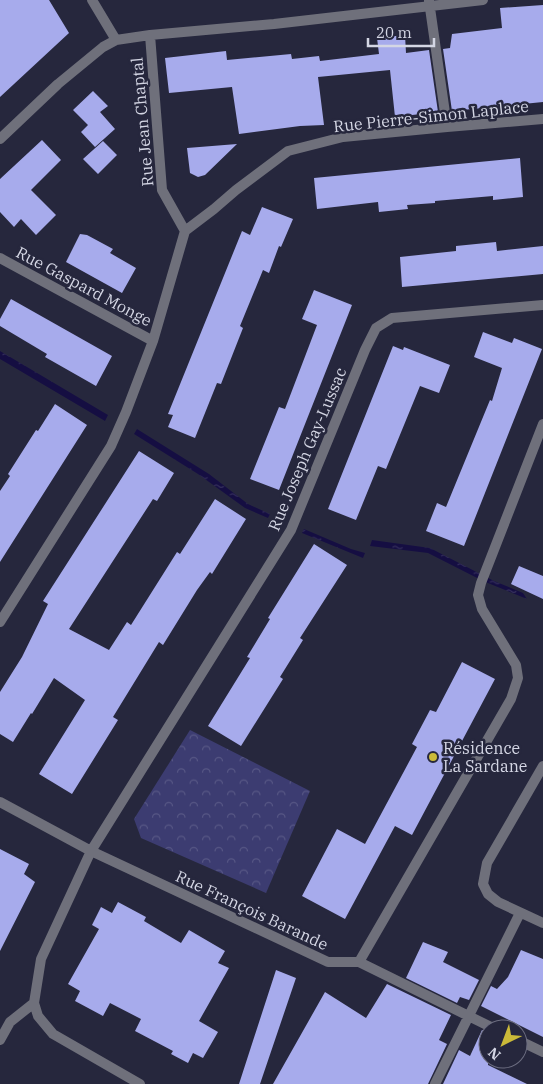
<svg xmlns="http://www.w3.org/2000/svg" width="543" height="1084" font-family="'IBM Plex Serif',serif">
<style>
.park{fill:url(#park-crowns)}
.water{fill:url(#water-ripples)}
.building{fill:#a7abec}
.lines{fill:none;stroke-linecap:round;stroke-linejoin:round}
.minor{stroke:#6f707b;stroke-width:10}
.poi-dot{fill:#cbba39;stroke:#26273d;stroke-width:2}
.labels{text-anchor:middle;stroke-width:5;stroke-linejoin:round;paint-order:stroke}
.street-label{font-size:16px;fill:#d4d6e4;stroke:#26273d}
.poi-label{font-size:16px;fill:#d4d6e4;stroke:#26273d;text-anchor:start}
</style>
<defs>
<pattern id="park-crowns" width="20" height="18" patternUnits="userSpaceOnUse" patternTransform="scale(1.25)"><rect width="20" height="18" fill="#3c3c71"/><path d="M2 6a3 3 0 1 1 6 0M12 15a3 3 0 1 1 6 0" fill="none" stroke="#575785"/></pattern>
<pattern id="water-ripples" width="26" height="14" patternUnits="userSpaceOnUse" patternTransform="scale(1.25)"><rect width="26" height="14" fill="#150e42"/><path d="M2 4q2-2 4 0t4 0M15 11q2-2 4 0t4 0" fill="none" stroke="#36305d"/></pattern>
</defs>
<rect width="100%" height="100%" fill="#26273d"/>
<!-- park -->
<path class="park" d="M190,730L310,791L266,893L141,838L134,819Z"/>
<!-- water -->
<path class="water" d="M0,351L108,415L105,421L0,359Z
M137,429L209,474L248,504L270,514L268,518L245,508L198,474L134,434Z
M304,529L351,549L365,553L363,558L302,533Z
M372,540L430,548L494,581L523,593L527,599L483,581L428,553L370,546Z"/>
<!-- building -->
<path class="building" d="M0,0H49L69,33L0,97Z
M543,5V102L452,111L443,49L450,48L452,34L502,28L500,8Z
M405,35L406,53L429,50L438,112L395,117L390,70L318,77L324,125L300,126L239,134L232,87L169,93L165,58L226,51L227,60L291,54L292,59L319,56L320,61L379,54L377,38Z
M93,91L108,106L100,112L115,129L95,147L81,132L88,125L73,110Z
M42,140L61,160L31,190L56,215L36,235L21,219L14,227L0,212V179Z
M103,141L117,155L98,174L83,159Z
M237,144L205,175L198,177L190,173L187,148Z
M520,158L523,197L493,200V196L435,201V203L407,205L408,209L379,212L378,202L317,209L314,178Z
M262,207L293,219L281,247L279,246L269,273L263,270L240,326L243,328L221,384L217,383L195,438L168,427L173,415L168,414L242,231L250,235Z
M80,234L87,235L113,249L110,253L136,268L122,293L66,262Z
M496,242L497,251L543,246V274L402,287L400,257L456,251V246Z
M314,290L352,305L279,490L250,479L279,407L285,409L317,325L302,319Z
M11,299L112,356L96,386L45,357L47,354L0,326V319Z
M483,332L512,343L514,338L542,349L464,546L426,531L437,503L446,507L490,400L492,401L502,368L474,357Z
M393,346L403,350L404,347L450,365L439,393L420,386L386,469L378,466L356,520L328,509Z
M55,404L87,425L0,562V491L10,476L8,474L36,430L38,431Z
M139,451L174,473L157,501L153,499L69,629L109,650L127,622L131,625L177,552L180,554L215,499L246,519L212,574L210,572L197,590L163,645L159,642L113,717L118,720L72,794L39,774L85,700L54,678L32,714L31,713L13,742L0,734V692L22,657L48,604L43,601Z
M314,544L347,565L300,638L303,640L280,677L283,679L241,746L208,726L250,658L247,657L270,619L268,618Z
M519,566L543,576V599L511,584Z
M462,662L495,679L412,835L395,826L345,919L302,896L337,829L365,844L417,747L412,744L430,710L436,712Z
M0,849L29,864L24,874L35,882L0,951Z
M118,902L146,917L144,921L181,943L189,930L225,951L218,963L229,968L199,1021L218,1032L203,1058L193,1053L188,1063L171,1054L173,1051L135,1031L141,1019L110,1003L103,1016L75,1001L80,991L68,984L99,929L92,925L101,907L112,913Z
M423,942L448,952L443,962L479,980L469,1000L460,997L457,1003L406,978Z
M521,950L543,959V1037L481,1006L491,986L497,989L508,977Z
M276,970L296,978L260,1084H239Z
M387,984L451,1015L439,1040L447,1044L428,1084H273L325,992L366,1018Z
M482,1030L488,1033V1065L527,1084H443L459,1050L470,1056Z"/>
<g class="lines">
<!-- minor -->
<path class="minor" d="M92,0L116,40
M429,1L447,127
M150,35L162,190L185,231
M0,139L58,84L103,47L116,40L150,35L274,24L483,0
M0,258L153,341
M0,622L111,446L126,412L153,341L185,231L214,209L236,190L288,151L343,137L447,127L543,119
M543,766L487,863L483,884L488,894L498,902L543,923
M0,802L91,851L328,962H359L495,1029
M359,962L511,699L518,678L516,665L482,609L478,595L481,583L543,424
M0,1040L10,1022L34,1003
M518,1040L543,1052
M140,1084L53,1034L38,1016L34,1003L41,959L91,851L291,530L365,350L376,328L392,318L543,305
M435,1084L520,913"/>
</g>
<!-- markers -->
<circle class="poi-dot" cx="433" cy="757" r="5"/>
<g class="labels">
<!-- street labels -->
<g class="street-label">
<text transform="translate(431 116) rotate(-6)" y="6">Rue Pierre-Simon Laplace</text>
<text transform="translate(142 122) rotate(-95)" y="6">Rue Jean Chaptal</text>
<text transform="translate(84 286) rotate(28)" y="6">Rue Gaspard Monge</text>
<text transform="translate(307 449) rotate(-67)" y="6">Rue Joseph Gay-Lussac</text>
<text transform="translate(252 910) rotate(25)" y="6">Rue François Barande</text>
</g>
<!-- poi labels -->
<g class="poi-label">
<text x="443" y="754">Résidence<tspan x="443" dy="18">La Sardane</tspan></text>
</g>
</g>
<!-- north arrow -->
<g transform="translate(503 1044) rotate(222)"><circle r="24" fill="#26273d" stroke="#6c6d80"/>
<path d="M0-4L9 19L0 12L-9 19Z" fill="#cbba39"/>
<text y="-8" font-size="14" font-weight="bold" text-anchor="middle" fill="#d4d6e4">N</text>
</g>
<!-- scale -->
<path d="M368 38v8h66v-8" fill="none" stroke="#d4d6e4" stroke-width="2.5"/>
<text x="376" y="38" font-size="15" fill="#d4d6e4" stroke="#26273d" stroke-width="4" paint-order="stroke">20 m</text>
</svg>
